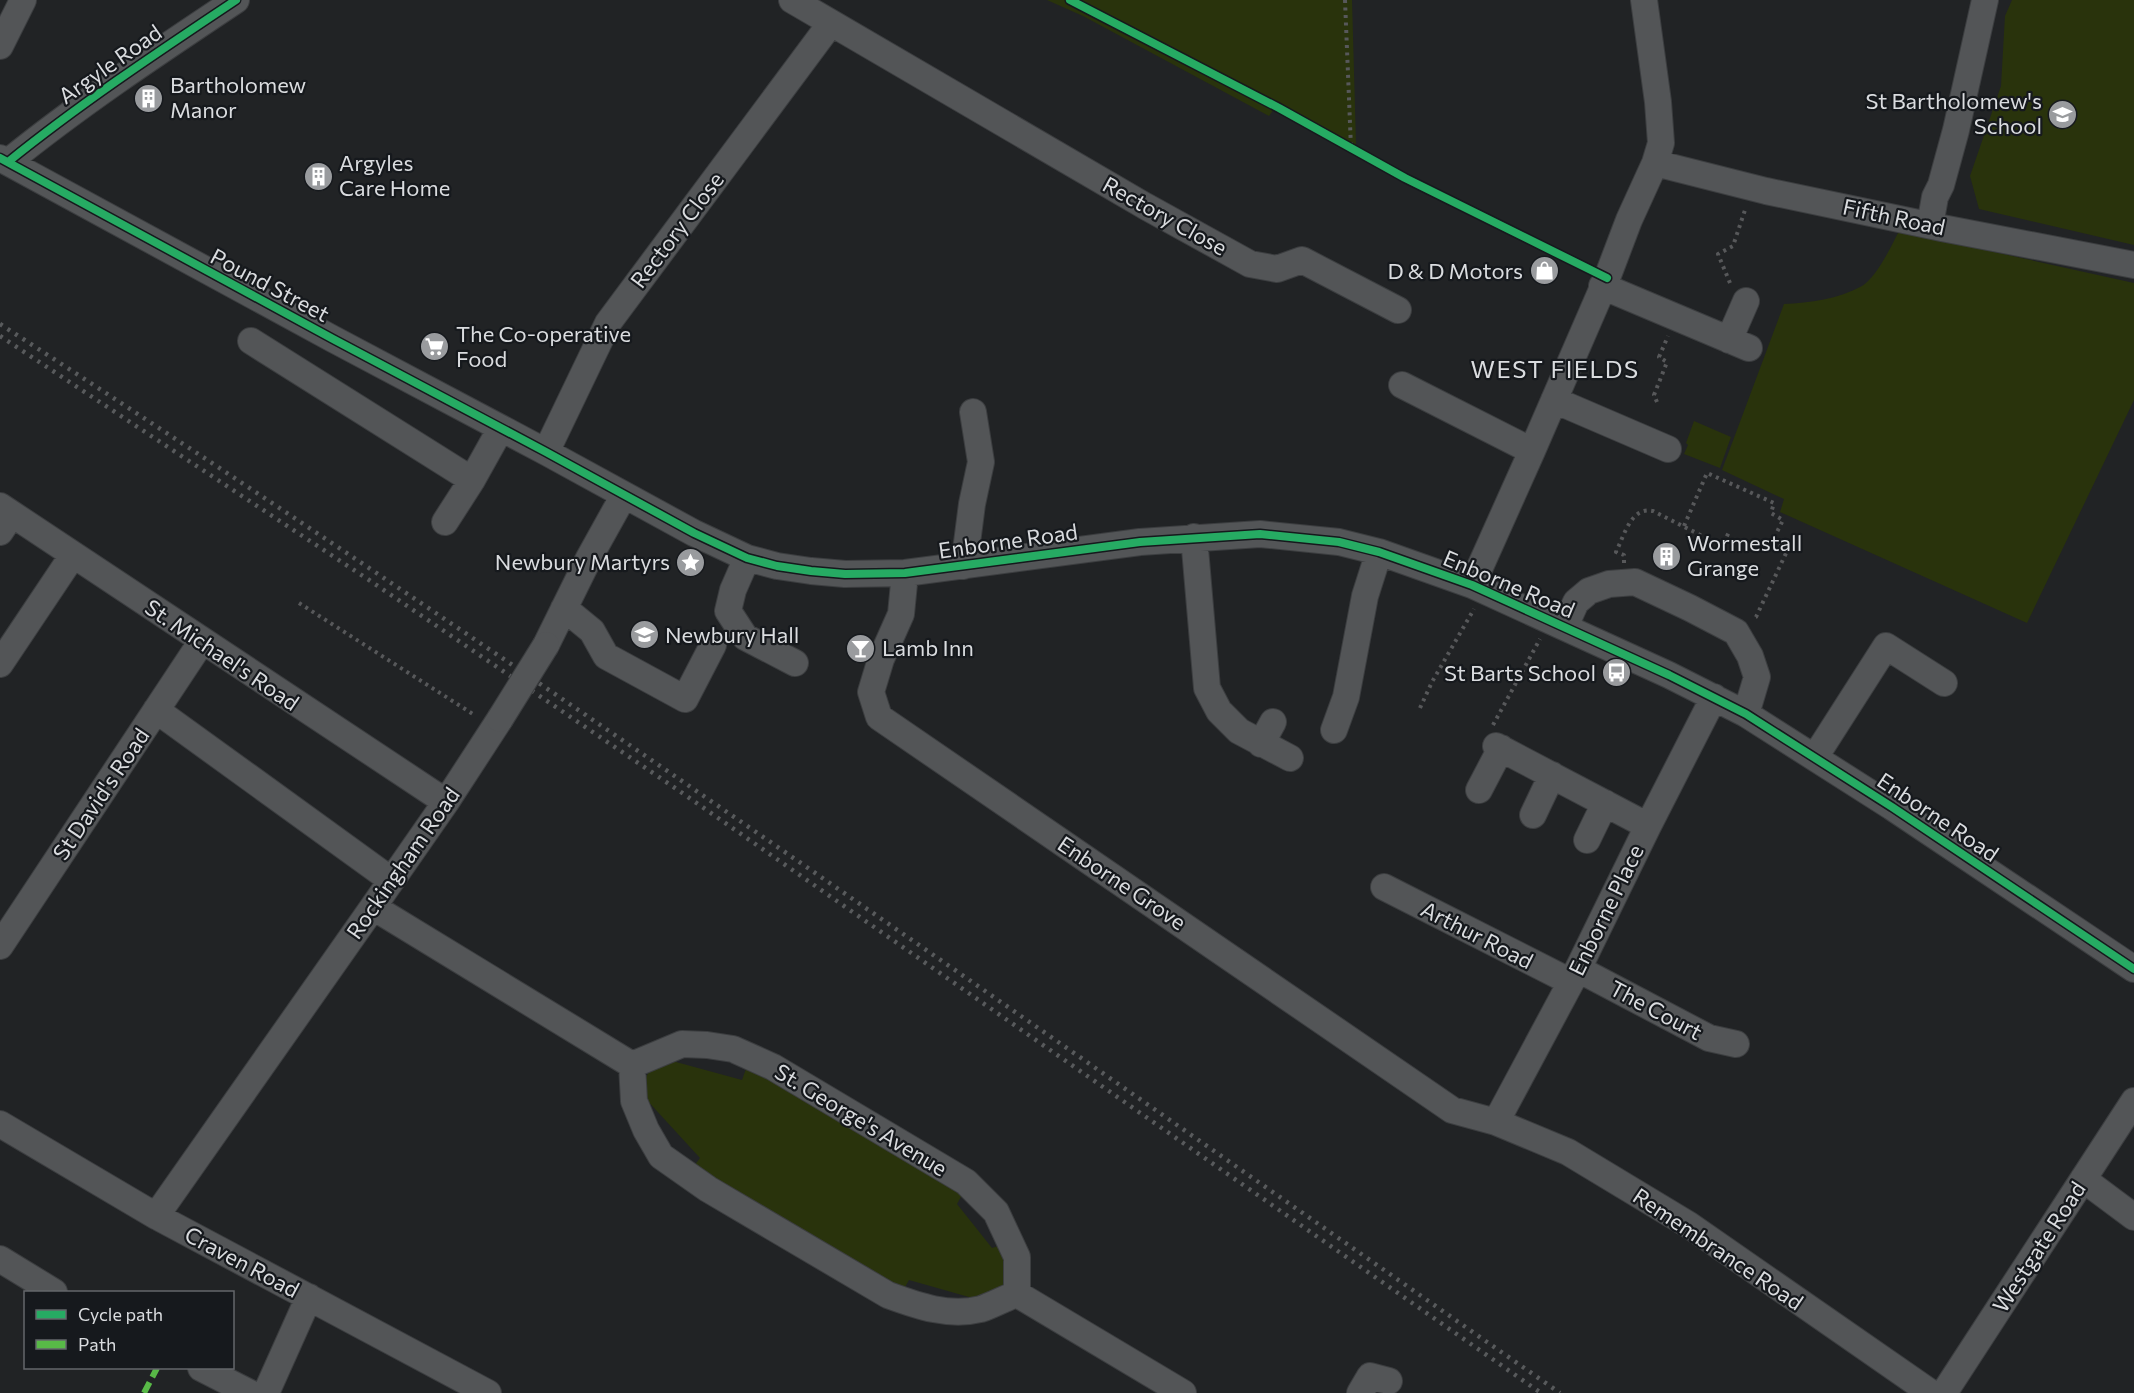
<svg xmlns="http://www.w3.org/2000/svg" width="2134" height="1393" font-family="Commissioner,sans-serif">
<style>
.green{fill:#29330c}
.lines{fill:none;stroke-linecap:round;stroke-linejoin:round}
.minor-casing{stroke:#3c3e40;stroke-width:28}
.path{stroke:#57585a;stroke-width:4;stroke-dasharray:3 4.5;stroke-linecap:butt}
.minor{stroke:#535557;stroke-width:26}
.rail{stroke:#585a5c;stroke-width:4.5;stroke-dasharray:3 6;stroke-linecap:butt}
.minor-bridge-casing{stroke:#3c3e40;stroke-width:28;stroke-linecap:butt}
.minor-bridge{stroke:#535557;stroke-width:26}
.quiet{stroke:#58b947;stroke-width:6;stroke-dasharray:12 6;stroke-linecap:butt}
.cycleway-casing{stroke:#16191d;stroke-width:11}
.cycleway{stroke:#26ab63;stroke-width:8}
.labels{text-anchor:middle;stroke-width:4.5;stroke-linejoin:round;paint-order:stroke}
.street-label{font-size:22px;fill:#dadcdf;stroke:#16191d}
.poi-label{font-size:22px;fill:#dadcdf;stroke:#16191d;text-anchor:start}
.neighbourhood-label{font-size:24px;letter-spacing:1.5px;fill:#dadcdf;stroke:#16191d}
</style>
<rect width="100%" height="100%" fill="#212325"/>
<!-- green -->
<path class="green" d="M1047,0H1352L1356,144L1353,151L1274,109L1269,116L1083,16Z
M2012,0H2134V245L1979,209L1970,176L2001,86L2005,16Z
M1899,231L2134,283V400L2027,623L1780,512L1784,499L1722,470L1784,304C1810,303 1838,299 1862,286C1876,278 1892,245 1899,231Z
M1694,421L1731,437L1720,468L1684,454L1688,445L1686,443Z
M665,1059L742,1080L747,1066L963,1193L957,1204L992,1248L1002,1245L1007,1258L1005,1286L983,1301L909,1280L901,1294L691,1170L700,1158L644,1097C643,1075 648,1071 665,1059Z"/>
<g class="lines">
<defs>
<path id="minor" d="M792,0L1145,206L1250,264L1277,269L1302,260L1398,310
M0,46L23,0
M0,158L333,339L546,452L694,533L747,558L777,566L811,571L845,574L905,573L1140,542L1260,534L1339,542L1379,552L1472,585L1669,675L1746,714L1892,807L2134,969
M8,162C81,103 158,52 236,0
M1655,163L1766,191L1942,228L2134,265
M1930,225L1935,197L1941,185L1956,130L1985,0
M1602,286L1749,348
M1729,340L1746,301
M251,341L472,480L501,428
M1402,385L1532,451
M1554,400L1668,449
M546,452L608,323L831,23
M0,506L446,802
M445,522L472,480
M0,532L12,514
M1194,537L1207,688L1219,711L1239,731L1290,758
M747,558L733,590L728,611L745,637L795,663
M964,566L972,504L981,462L973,412
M905,573L901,614L881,659L871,692L879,717L1452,1110L1496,1122L1568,1152L1689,1225L1931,1393
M1472,585L1532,451L1607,278L1629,220L1655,163L1661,143L1658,102L1644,0
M564,608L592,631L606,656L685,699L713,645
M1565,626L1576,602L1589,591L1609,584L1635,582L1690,608L1736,632L1750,656L1757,677L1746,714
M546,645L589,558L624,495
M0,664L73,555
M156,710L391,880
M1334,730L1346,697L1365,596L1379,552
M1261,744L1273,722
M1496,746L1648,826
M1815,757L1886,646L1944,683
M1479,790L1501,748
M1533,815L1552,775
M1587,840L1605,803
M1384,887L1571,982
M373,907L632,1065
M0,946L202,641
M1578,969L1709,1038L1736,1044
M632,1065L682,1044L707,1045L733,1049L773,1067L966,1182L996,1212L1017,1257V1294
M632,1065L634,1101L646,1130L661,1156L708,1189L888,1295C918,1306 949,1317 981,1309C993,1305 1005,1298 1017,1294
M1496,1122L1578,969L1648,826L1714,697
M0,1124L156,1216L488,1393
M2083,1179L2134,1217
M156,1216L373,907L446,802L500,719
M0,1259L54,1292
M1017,1294L1183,1393
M201,1368L250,1393
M266,1393L309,1297
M1360,1393L1370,1376L1389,1381
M1944,1393L2134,1101"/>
</defs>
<!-- minor casing -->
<use href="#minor" class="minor-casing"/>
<!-- path -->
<path class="path" d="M1345,0L1351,148
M1730,283L1718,254L1733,246L1746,207
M1657,402L1654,395L1667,362L1659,357L1668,336
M1684,526L1707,473L1774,503L1771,513L1783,520L1772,542L1788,549L1756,617L1752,619
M1624,563V555L1616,552C1624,536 1631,506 1653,511L1722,546L1729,532
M299,603L476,716
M1420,708L1432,682L1474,609
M1493,725L1540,639"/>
<!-- minor -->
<use href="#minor" class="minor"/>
<!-- rail -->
<path class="rail" d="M0,324C529,667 1043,1032 1560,1393
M0,336L369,580L678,790L1541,1393"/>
<defs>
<path id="minor-bridge" d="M500,719L546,645"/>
</defs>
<!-- minor-bridge casing -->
<use href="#minor-bridge" class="minor-bridge-casing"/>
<!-- minor-bridge -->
<use href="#minor-bridge" class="minor-bridge"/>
<!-- quiet -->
<path class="quiet" d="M144,1393L157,1368"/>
<defs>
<path id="cycleway" d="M1070,0L1279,108L1405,178L1607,278
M0,158L333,339L546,452L694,533L747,558L777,566L811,571L845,574L905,573L1140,542L1260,534L1339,542L1379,552L1472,585L1669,675L1746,714L1892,807L2134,969
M8,162C81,103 158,52 236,0"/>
</defs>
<!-- cycleway casing -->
<use href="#cycleway" class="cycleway-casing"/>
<!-- cycleway -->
<use href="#cycleway" class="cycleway"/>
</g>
<!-- icons -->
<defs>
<symbol id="building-disc" viewBox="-11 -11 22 22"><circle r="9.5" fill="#999b9e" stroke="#16191d"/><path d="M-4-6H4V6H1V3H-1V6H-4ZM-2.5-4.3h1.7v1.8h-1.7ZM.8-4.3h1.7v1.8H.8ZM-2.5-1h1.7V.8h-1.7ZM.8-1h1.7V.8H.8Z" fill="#fff"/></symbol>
<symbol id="school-disc" viewBox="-11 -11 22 22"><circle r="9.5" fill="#999b9e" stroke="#16191d"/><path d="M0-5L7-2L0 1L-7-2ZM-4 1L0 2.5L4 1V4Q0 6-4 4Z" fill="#fff"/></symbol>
<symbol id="shop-disc" viewBox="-11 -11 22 22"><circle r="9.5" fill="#999b9e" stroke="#16191d"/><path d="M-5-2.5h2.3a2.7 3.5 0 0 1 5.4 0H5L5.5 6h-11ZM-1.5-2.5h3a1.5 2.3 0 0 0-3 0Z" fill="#fff"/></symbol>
<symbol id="supermarket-disc" viewBox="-11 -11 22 22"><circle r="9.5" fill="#999b9e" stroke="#16191d"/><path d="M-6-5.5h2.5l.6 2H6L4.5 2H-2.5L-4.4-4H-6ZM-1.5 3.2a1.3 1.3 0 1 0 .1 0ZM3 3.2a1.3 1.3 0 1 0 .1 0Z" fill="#fff"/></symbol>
<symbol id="sight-disc" viewBox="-11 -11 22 22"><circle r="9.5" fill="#999b9e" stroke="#16191d"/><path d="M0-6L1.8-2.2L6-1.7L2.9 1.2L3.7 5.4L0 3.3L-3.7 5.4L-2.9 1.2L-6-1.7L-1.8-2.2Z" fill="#fff"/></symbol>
<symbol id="bar-disc" viewBox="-11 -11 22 22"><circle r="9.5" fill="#999b9e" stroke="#16191d"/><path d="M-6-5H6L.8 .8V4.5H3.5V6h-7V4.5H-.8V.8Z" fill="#fff"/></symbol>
<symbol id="bus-disc" viewBox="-11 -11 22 22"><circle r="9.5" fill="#999b9e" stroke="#16191d"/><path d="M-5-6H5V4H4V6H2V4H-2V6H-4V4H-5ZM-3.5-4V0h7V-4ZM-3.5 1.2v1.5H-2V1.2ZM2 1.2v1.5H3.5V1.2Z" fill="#fff"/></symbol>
</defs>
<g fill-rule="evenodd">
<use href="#building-disc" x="132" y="82" width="33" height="33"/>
<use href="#school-disc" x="2046" y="98" width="33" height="33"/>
<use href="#building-disc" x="302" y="160" width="33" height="33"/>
<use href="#shop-disc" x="1528" y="254" width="33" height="33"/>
<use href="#supermarket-disc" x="418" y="330" width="33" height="33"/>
<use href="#building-disc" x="1650" y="540" width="33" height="33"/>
<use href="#sight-disc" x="674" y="546" width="33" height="33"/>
<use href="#school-disc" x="628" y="618" width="33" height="33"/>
<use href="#bar-disc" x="844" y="632" width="33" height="33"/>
<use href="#bus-disc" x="1600" y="656" width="33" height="33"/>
</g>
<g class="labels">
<!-- street labels -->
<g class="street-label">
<text transform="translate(110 64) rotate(-35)" y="8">Argyle Road</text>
<text transform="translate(1165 216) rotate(29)" y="8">Rectory Close</text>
<text transform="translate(1894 217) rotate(12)" y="8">Fifth Road</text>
<text transform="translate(677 230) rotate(-53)" y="8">Rectory Close</text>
<text transform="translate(270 285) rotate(28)" y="8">Pound Street</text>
<text transform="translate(1008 541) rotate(-8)" y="8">Enborne Road</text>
<text transform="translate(1509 584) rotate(23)" y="8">Enborne Road</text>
<text transform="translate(222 655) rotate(34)" y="8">St. Michael's Road</text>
<text transform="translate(101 794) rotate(-56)" y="8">St David's Road</text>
<text transform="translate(1938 817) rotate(34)" y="8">Enborne Road</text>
<text transform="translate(403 863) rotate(-55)" y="8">Rockingham Road</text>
<text transform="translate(1122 883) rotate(34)" y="8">Enborne Grove</text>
<text transform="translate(1606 910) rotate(-64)" y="8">Enborne Place</text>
<text transform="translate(1477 935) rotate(27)" y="8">Arthur Road</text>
<text transform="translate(1656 1010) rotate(28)" y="8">The Court</text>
<text transform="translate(861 1120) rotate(31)" y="8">St. George's Avenue</text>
<text transform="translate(2039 1247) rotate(-57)" y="8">Westgate Road</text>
<text transform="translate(1718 1249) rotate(34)" y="8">Remembrance Road</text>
<text transform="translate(242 1262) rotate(28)" y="8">Craven Road</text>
</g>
<!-- poi labels -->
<g class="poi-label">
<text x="170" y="93">Bartholomew<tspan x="170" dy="25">Manor</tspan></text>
<text x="2042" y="109" text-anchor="end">St Bartholomew's<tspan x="2042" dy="25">School</tspan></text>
<text x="339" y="171">Argyles<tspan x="339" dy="25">Care Home</tspan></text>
<text x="1523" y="279" text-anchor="end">D &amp; D Motors</text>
<text x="456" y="342">The Co-operative<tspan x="456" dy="25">Food</tspan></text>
<text x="1687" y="551">Wormestall<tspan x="1687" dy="25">Grange</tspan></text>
<text x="670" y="570" text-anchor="end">Newbury Martyrs</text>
<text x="665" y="643">Newbury Hall</text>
<text x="882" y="656">Lamb Inn</text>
<text x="1596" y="681" text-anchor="end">St Barts School</text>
</g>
<!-- neighbourhood labels -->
<g class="neighbourhood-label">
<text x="1555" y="378">WEST FIELDS</text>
</g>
</g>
<!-- legend -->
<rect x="24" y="1291" width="210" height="78" fill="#16191d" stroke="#64676b" stroke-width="1.5"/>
<rect x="36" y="1310" width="30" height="9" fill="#26ab63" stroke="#64676b" stroke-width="1.5"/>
<text x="78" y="1321" font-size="18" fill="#dadcdf">Cycle path</text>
<rect x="36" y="1340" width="30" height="9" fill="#58b947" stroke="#64676b" stroke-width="1.5"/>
<text x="78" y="1351" font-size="18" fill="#dadcdf">Path</text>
</svg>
